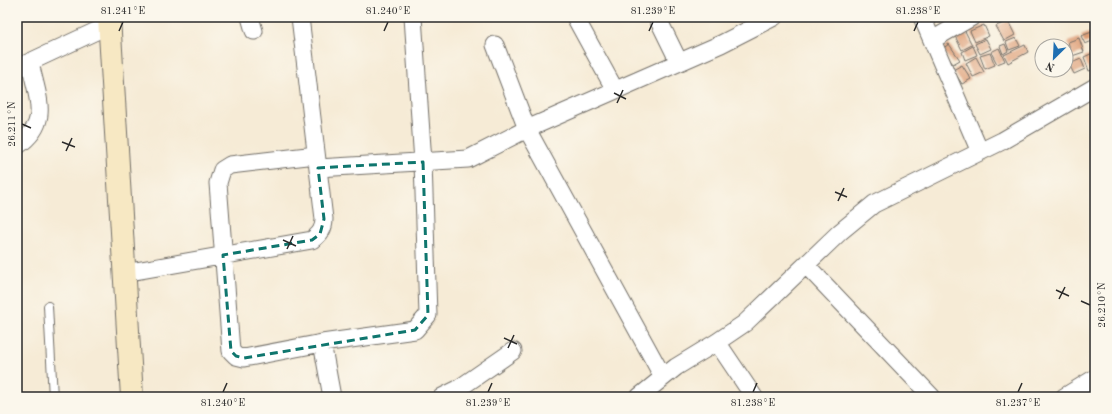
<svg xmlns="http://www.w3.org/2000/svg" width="1112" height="414" font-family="'Old Standard TT',serif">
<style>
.building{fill:#de9e76}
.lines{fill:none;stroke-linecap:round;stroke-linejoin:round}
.lane-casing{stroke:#726e67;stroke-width:10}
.street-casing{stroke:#726e67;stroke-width:19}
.secondary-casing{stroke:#726e67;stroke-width:24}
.lane{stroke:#fff;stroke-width:8}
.street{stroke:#fff;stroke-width:17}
.secondary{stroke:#f7e8c3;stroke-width:22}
.marked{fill:none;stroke:#0f766e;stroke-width:3;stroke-dasharray:8 5;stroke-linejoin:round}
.ticks{fill:none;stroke:#2b2b2b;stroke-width:1.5}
.neatline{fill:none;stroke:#2b2b2b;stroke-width:1.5}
.ticks-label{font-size:10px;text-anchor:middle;fill:#2b2b2b}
</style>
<rect width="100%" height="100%" fill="#fbf7ec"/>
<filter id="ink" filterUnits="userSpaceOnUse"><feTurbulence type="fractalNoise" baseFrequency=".025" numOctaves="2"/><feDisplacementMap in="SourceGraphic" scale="8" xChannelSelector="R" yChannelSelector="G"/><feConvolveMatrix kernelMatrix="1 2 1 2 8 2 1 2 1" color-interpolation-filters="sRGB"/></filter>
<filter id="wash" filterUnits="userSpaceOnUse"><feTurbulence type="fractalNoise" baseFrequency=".012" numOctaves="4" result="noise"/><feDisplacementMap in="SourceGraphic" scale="16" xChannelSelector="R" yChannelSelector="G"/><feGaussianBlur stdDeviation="0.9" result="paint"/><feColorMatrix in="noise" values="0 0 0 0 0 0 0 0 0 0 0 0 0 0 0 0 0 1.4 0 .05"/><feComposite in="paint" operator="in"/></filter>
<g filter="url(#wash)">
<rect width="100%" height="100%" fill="#f6ebd6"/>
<g id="blocks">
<!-- building -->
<path class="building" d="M1008,21L1015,35L1004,41L996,26Z
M984,25L989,36L975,42L970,31Z
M964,29L972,45L962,50L954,34Z
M1092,32L1095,40L1085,44L1081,36Z
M1016,38L1020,46L1009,50L1006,42Z
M1079,38L1084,52L1072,56L1068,42Z
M986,39L991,49L980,54L975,44Z
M949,44L960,60L953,64L942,49Z
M1005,44L1008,51L1003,54L1000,46Z
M1025,45L1028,52L1008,63L1004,55Z
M973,46L977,55L965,60L962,52Z
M999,48L1005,61L997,64L991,52Z
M990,53L995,65L985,69L980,56Z
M1093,53L1095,69L1089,71L1084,57Z
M976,57L984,72L973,77L966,63Z
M1081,59L1085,69L1074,74L1069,64Z
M962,65L971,79L962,84L953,70Z"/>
</g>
</g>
<g filter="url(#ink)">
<use href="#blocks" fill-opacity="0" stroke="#726e67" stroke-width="1"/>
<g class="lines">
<defs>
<path id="lane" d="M48,306L53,397"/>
<path id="street" d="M250,17L254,31
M575,17L615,90
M657,17L679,62
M922,17L980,152
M932,40L972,17
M495,45L527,129L663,377
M17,68L109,25
M17,146C52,122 37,98 30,62
M316,155L230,165L222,170L218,183L231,351L236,356L244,358L322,343
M318,168L468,159L527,129L721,44L774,17
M806,265L932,397
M124,273L312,240C320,234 324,229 324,219L300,17
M717,342L754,397
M332,397L322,343L415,330L428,315L423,162L413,17
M442,397L458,389L513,351
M639,397L676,367L717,342L745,323L840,232L874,204L1002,141L1095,87
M1064,397L1095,378"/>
<path id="secondary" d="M109,17L132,397"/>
</defs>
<!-- lane casing -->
<use href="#lane" class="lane-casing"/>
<!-- street casing -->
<use href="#street" class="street-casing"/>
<!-- secondary casing -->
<use href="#secondary" class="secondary-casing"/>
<!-- lane -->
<use href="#lane" class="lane"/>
<!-- street -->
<use href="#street" class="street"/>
<!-- secondary -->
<use href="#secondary" class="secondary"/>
</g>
</g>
<!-- marked area -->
<path class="marked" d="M423,162L428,315L415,330L244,358L236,356L231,351L223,255L312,240L320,234L324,219L318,168Z"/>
<!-- ticks -->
<path class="ticks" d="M119,31L123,22M384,31L388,22M649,31L653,22M914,31L918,22M614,93L626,99M617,103L623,90M22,124L31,128M62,142L75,147M66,151L72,138M835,192L847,197M838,201L844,188M283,240L296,246M287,249L293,236M1056,290L1069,296M1059,299L1065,287M1081,301L1090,305M504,338L517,344M508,348L514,335M223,392L227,383M488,392L492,383M753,392L757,383M1018,392L1022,383"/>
<!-- margin -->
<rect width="1112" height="414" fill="none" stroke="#fbf7ec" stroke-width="44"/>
<!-- north arrow -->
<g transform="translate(1054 58) rotate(204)"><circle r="19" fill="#fbf7ec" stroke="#a8a59f"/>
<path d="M0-3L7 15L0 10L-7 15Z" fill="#1f6fb2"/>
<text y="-6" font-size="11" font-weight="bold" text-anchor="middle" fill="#2b2b2b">N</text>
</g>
<rect x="22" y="22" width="1068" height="370" class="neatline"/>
<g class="ticks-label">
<text x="123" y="14">81.241°E</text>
<text x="388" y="14">81.240°E</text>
<text x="653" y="14">81.239°E</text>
<text x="918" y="14">81.238°E</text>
<text transform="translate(11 124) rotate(-90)" y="4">26.211°N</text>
<text transform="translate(1101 305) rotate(-90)" y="4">26.210°N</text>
<text x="223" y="406">81.240°E</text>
<text x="488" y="406">81.239°E</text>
<text x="753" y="406">81.238°E</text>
<text x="1018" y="406">81.237°E</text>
</g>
</svg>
